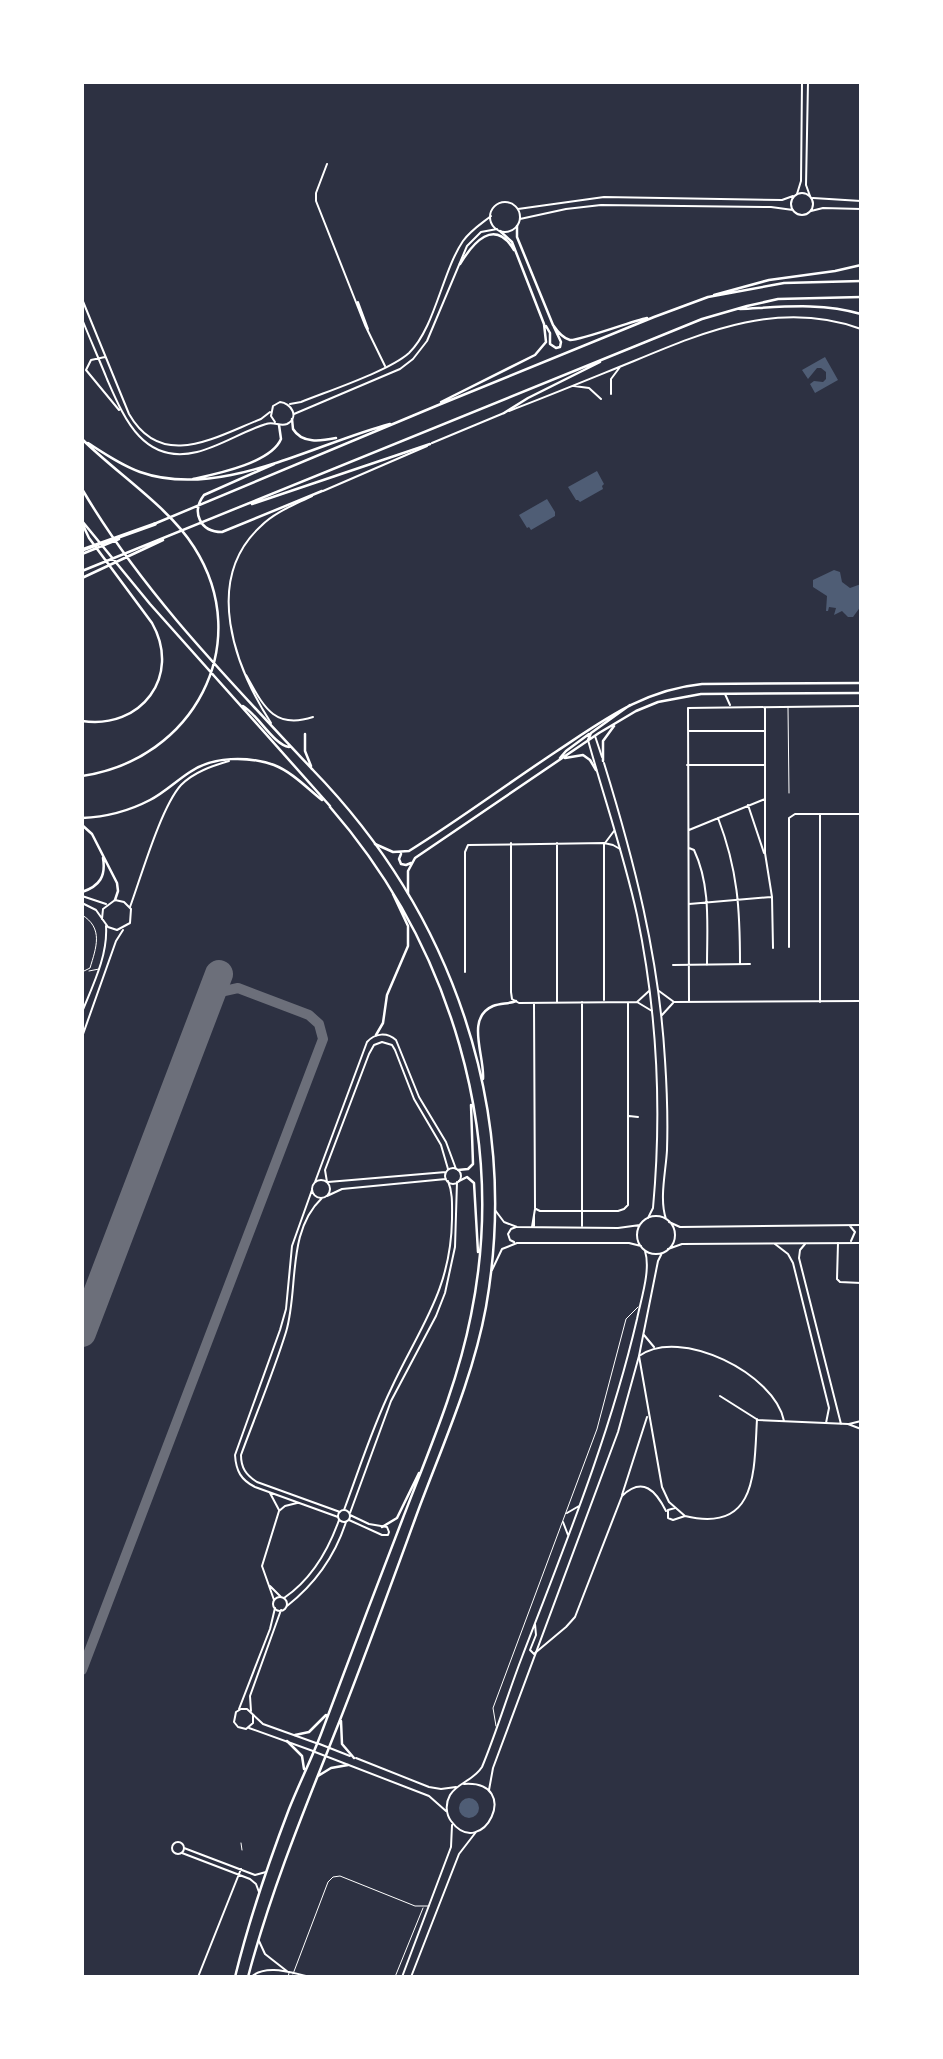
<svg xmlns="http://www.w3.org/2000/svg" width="943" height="2059" font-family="Mulish,sans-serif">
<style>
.water{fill:#4f5d75}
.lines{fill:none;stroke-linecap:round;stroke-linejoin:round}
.taxiway{stroke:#6c6f7a;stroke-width:10}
.runway{stroke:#6c6f7a;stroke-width:28}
.service{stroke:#fff;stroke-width:1}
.minor{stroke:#fff;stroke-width:2}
.tertiary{stroke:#fff;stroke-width:2}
.secondary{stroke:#fff;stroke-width:2.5}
.primary{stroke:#fff;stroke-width:2.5}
.trunk{stroke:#fff;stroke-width:2.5}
.motorway{stroke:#fff;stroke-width:3.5}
</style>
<rect width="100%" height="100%" fill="#2d3142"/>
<!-- water -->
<path class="water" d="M825,357L838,380L815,393L810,384L814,381L823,382L826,379V372L821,368H817L808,379L802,370Z
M597,471L604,484L602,486L603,489L580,502L578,500H576L568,487Z
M547,499L555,512V516L531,530L529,527L527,528L519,515Z
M834,570L840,572L842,582L850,588L861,584V606L853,617H848L842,611L834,615L836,608L829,607L828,611H826L827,596L813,587V580Z
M459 1808a10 10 0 1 1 20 0a10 10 0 1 1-20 0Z"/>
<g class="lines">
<!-- taxiway -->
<path class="taxiway" d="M82,1670L323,1039L319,1024L309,1015L238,988L220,992L207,1005"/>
<!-- runway -->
<path class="runway" d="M82,1333L219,974"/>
<!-- service -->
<path class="service" d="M788,707L789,793
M82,915C104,928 96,948 90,968L82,972
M89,971L99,969
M496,1726L493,1708L597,1429L626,1319L638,1307
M241,1843L242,1850
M293,1974L328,1882L333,1877L340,1876L415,1906H429
M288,1977L289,1973
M395,1977L423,1908"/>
<!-- minor -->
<path class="minor" d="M808,82L806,185L810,196
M327,164L316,193V201L365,325L385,366
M797,194L801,181L802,82
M358,302L368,329
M725,694L730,705
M765,708V853L772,897L773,948
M689,731H764
M687,765H764
M748,805L764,853
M820,815V1002
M718,818C738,870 740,910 740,964
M689,830L765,799
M511,843V992L512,999L519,1003L637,1002L652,1011
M605,843L614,831
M604,844V1000
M689,848L694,850C711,886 707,926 707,965
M689,904L771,897
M789,947V818L795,814H861
M673,965L750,964
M465,972V852L468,845L604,843L613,845L620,849
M659,991L674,1002L861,1001
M557,1001V843
M582,1002V1226
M637,1002L649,991
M689,1002L688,708L861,706
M534,1003L535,1208
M662,1015L673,1003
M629,1116L638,1117
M445 1176a8 8 0 1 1 16 0a8 8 0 1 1-16 0Z
M312 1189a9 9 0 1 1 18 0a9 9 0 1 1-18 0Z
M315,1182L367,1042C375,1033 387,1032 396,1040L419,1097L446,1142L456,1169
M327,1182L325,1170L369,1054L374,1045L382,1042L392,1045L395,1050L414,1099L441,1145L448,1169
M328,1182L446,1172
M312,1190L292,1246L286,1309L280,1330L235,1455C236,1471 241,1480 255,1487L338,1517
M327,1196L342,1189L446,1179
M322,1198C286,1232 299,1289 286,1332C273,1374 256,1414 241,1455C241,1468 246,1475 257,1482L340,1512
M536,1209L540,1211H618L624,1209L628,1205V1003
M534,1215V1226
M532,1227L535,1209
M838,1243L837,1279L840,1282L861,1283
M775,1244L788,1254L793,1263L829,1408L826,1423
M805,1244L800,1250L799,1258L841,1424
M644,1335L654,1347
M720,1396L758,1420L848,1424L861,1429
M849,1424L861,1421
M270,1493L279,1510
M622,1495L647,1417
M675,1508L668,1510V1518L673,1520L685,1516L669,1502L662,1487L639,1356C680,1326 775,1374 784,1421
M338 1516a6 6 0 1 1 12 0a6 6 0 1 1-12 0Z
M344,1510C359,1470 372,1428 391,1389C419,1328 451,1291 452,1219C452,1206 453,1193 448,1181
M350,1513L391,1401L436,1316L445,1293L455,1247L457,1182
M685,1516C758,1534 754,1470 757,1419
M349,1520L382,1535H388L389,1532L387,1527L369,1524L350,1515
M270,1586L281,1597
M273 1604a7 7 0 1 1 14 0a7 7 0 1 1-14 0Z
M284,1598C312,1579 328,1551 339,1520
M274,1600L262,1566L279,1511L285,1506L297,1503
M287,1606C315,1584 335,1556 346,1522
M535,1653L566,1627L575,1617L622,1496C643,1476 656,1491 666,1511
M239,1709L270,1629L275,1608
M251,1711L250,1696L281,1610
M253,1715V1723L246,1729L238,1727L234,1722L236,1712L241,1709H247L263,1724L316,1743
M249,1728L313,1751
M172 1848a6 6 0 1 1 12 0a6 6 0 1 1-12 0Z
M184,1848L255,1875L266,1872
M182,1853L250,1879L256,1884L259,1892
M259,1941L265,1954L288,1972
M198,1977L241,1869
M251,1977C267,1963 294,1974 312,1977"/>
<!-- tertiary -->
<path class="tertiary" d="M791 204a11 11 0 1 1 22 0a11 11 0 1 1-22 0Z
M813,198L861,201
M490 217a15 15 0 1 1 30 0a15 15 0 1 1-30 0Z
M518,209L604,197L782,200L793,196
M811,211L823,208L861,209
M520,219L566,209L601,205L771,207L793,210
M82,299L129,414C162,471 215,437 261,419L270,412
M82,319C90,339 99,359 107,379C124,418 143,465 197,452C221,446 243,431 266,424C274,421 280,427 287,424C300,417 291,403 280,402L273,406L271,416L275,422
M105,357L91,360L86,370L119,410
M574,386L589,388L601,399
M611,394V379L620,367
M290,404L301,402C328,391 389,371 409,353C435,328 442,272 463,241C471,230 481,224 491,216
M509,411C551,395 592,378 634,361C708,330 781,300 861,329
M294,414L400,369L413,359L427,341L467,246L481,232L497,229
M432,443L504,413
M323,491L427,446
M246,675C263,705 273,730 313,717
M271,723C235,667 202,580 261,526C275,512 294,505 312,496
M595,736L602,757
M588,740C604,798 624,855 637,915C657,1011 662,1110 653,1208L648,1218
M604,763C634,860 659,957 665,1060C667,1090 668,1120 667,1150C666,1171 659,1199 666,1219
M82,896L106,904
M82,903L96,910L108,927L117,930L130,923L131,909L124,902L115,900L103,909L102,919
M130,907C141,877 161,807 181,785C194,772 212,766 229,761
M82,1012C93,985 108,955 106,926
M82,1037L116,941L123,930
M495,1210L504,1222L517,1227L618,1228L640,1225
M637 1235a19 19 0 1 1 38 0a19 19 0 1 1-38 0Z
M669,1222L680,1227L861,1225
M850,1226L855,1232L851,1241
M514,1242L510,1240L508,1234L511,1229L516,1227
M668,1249L682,1244L861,1243
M492,1270L502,1249L517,1243H629L641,1246
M567,1513L579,1506
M563,1522L568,1535
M534,1654L530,1650L536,1635L535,1624
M317,1743L350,1756
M315,1752L429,1796L446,1811
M356,1758L429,1787L441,1789L456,1787
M464,1784C524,1780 482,1863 451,1821C446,1814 445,1804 450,1795C457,1783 473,1781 482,1767C497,1731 508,1693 522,1657C565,1545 610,1435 637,1319C641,1299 651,1270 645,1251
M489,1790L493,1768L618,1432L639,1356L658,1261L662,1253
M402,1977L451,1847L452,1825
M411,1977L459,1854L476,1832"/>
<!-- secondary -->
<path class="secondary" d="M588,740L591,733L630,705
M560,758L566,751L589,734
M565,758L583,755L590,760L596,770
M603,761V741L614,726
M375,844L393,852L409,851C459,820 507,784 557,751C604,720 643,690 702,684L861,683
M401,854L399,859L401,864L406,865L411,863
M408,893V871L415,858L599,733L636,711L658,702L701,694L861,693"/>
<!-- primary -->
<path class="primary" d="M376,1035L383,1023L387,995L408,946V926L393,894
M483,1079C485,1056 465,1018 493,1006C501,1003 509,1004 516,1001
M458,1170L468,1169L473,1164L471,1105
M459,1181L467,1177L474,1183L478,1252
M382,1527L397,1518L419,1473
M341,1721L342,1744L354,1758
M295,1735L309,1732L326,1715
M287,1741L302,1756L304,1769
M318,1776L331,1768L348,1765
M235,1977C249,1920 268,1864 289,1809C299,1784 311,1760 321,1734C347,1664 374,1593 401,1523C427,1455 457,1387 471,1315C508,1134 450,945 330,807
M248,1977C271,1890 305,1808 338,1725C366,1654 392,1582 418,1511C443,1444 473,1378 486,1307C521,1108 452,913 312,769"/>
<!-- trunk -->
<path class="trunk" d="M517,226V237L553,325C557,331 562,338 570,340C579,341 632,321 647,318
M460,264C473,243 494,217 514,250
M714,295L769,280L835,271L861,265
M740,309C781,307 821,302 861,314
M546,326L550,333V344L556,348L560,347L561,342L554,327
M441,402L535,355L546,342L544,324L512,242L500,231
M504,413L528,398L600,362
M292,419L293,429C302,444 321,441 336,438
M82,439C116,473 169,507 194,547C256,644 193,760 82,776
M88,443C105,454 121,465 140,472C219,500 314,444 390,424
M274,464L204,495C191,512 200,532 222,532L322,491
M193,479C216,474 271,463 281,439L279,425
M82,489C143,593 230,681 312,769
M252,504L430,444
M82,521L150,604L330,806
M82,523L89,538L152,623C182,676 141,730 82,721
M154,524L436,406L654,317L708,297L784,283L861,281
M82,554L119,539
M82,571L702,319L747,306L778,299L861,297
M82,578L163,540
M243,706C258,715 274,745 289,747
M305,734V751L311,766
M82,818C106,817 129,811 150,800C164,793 176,781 190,772C213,756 248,756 274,765C292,772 307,788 322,800
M82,825L92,834L117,883L118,891L115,900
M82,892C100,886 106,876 103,858"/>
<!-- motorway -->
<path class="motorway" d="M82,550L155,524"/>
</g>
<!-- border -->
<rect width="943" height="2059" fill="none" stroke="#ffffff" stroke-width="168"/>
</svg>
